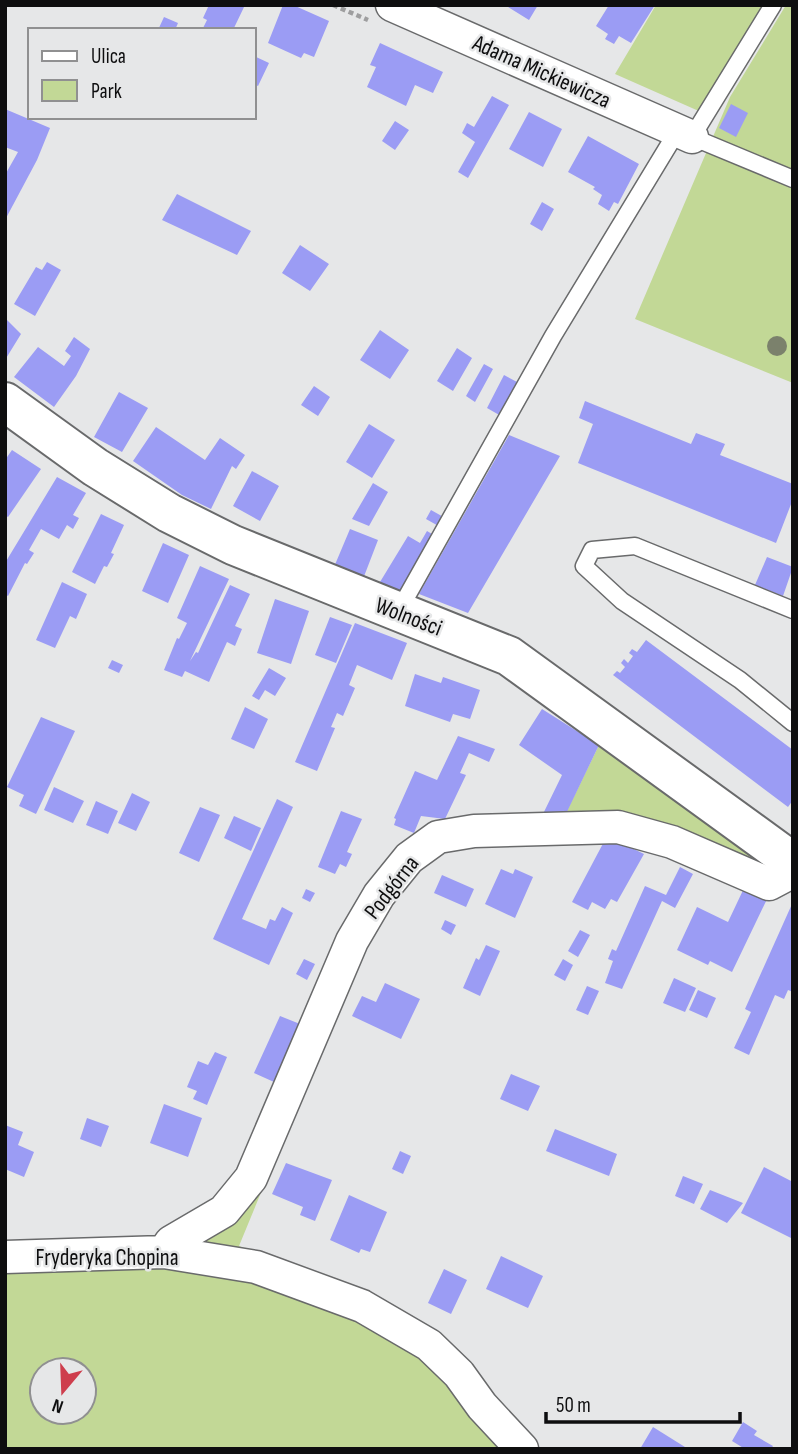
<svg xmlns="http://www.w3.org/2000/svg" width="798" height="1454" font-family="'Sofia Sans Condensed',sans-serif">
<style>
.green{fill:#c2d896;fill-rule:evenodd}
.building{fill:#9b9cf4}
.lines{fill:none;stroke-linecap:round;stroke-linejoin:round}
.service-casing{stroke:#696a6b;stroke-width:19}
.minor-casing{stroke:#696a6b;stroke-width:35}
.tertiary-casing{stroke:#696a6b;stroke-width:42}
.path{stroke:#9e9e9f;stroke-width:4.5;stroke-dasharray:5 3.5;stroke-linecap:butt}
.service{stroke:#fff;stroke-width:16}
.minor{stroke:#fff;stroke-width:32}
.tertiary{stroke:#fff;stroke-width:38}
.tree{fill:#7b816c}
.labels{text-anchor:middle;stroke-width:5;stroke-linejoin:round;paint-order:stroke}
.street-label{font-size:23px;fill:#0e0e0f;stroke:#e6e7e8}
</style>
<rect width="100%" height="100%" fill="#e6e7e8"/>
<!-- green -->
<path class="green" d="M656,5H763L701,112L615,74Z
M786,5H793V383L635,319L730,97Z
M599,745L734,839L759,861L755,865L565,815Z
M269,1173L239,1246L274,1259L271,1264L186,1238Z
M5,1266L204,1267L376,1319L482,1412L501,1449H5ZM42,1370H84V1412H42Z"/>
<!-- building -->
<path class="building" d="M209,5H245L233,30H202L207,20L203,18Z
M283,5H293L329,21L314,57L304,53L301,58L268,43Z
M505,5H538L529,20Z
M609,5H655L631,43L619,36L614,44L605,39L608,34L596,26Z
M164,17L178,23L175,30H158Z
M380,43L443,72L433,93L415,85L406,106L367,87L376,67L370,65Z
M254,56L269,63L258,86L254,84Z
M492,96L509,105L468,178L458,172L475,142L462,133L467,123L474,127Z
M731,104L748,113L736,137L719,128Z
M5,109L50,128L37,160L5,220V175L18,152L5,147Z
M529,112L562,129L543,167L509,149Z
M395,121L409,130L395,150L382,141Z
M588,136L639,164L618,204L614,202L609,211L598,204L602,195L593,189L595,187L568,172Z
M177,194L251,231L237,255L162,220Z
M542,202L554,209L542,231L530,224Z
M300,245L329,264L310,291L282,273Z
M47,262L61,270L35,316L14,304L36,267L42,270Z
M5,318L21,334L5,360Z
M380,330L409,350L390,379L360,360Z
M74,337L90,349L76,376L54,407L14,377L38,347L64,366L71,356L65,351Z
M457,348L472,358L453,391L437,381Z
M484,364L493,369L475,402L466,396Z
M504,375L519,383L501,416L487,408Z
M314,386L330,397L318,416L301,405Z
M119,392L148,408L122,452L94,437Z
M585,401L691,444L696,433L725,444L720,455L793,484V499L776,543L578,463L593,424L579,418Z
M369,424L395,440L372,478L346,462Z
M156,427L205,460L220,438L245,455L236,469L232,466L211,509L182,495L133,461Z
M509,435L560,456L468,613L419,594Z
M12,450L41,469L8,517L5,515V460Z
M252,471L279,486L260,521L233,506Z
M57,477L86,493L73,515L79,518L73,529L67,525L59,539L41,529L29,550L34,553L27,564L25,563L8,596L5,594V563Z
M373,483L388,492L369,526L352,519Z
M431,510L447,519L442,528L426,519Z
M101,514L124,525L111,553L114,554L107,567L104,566L95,584L72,572Z
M350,529L378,540L363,579L334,567Z
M427,531L437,537L403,595L380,582L408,536L420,543Z
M163,543L189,555L168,603L142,591Z
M767,557L793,567L783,596L755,585Z
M200,566L229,579L190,661L196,652L198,653L230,585L250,594L235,626L242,629L235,646L227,642L209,682L185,671L182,677L164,670L177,638L179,639L187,623L177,618Z
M62,582L87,594L76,619L70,616L55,648L36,640Z
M275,599L309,611L291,664L257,653Z
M330,617L352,625L336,663L315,655Z
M355,623L407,643L392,680L357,665L349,685L355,688L343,716L337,713L331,727L335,728L317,771L295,762Z
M646,640L793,750V800L788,807L613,675L617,671L620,673L625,667L621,663L624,659L628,663L633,656L629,653L632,649L637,652Z
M112,660L123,665L119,673L108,668Z
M269,668L286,678L275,696L265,690L259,700L252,696Z
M415,674L441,683L443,677L480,690L470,719L453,714L450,722L405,706Z
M245,707L268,719L254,749L231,739Z
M542,709L599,745L565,816H542L562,775L519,745Z
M41,717L75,731L36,814L19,806L24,795L7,787Z
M458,736L495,749L489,762L469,753L460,773L466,775L445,819L421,816L414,833L394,825L396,819L394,818L415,771L437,780Z
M54,787L84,801L73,823L44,810Z
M132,793L150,802L136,831L118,823Z
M277,799L293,807L242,919L266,929L270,919L275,921L282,907L293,913L269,965L213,939Z
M96,801L118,811L108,834L86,825Z
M200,807L220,815L199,862L179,853Z
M341,811L362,819L347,852L352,854L346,867L340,864L335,874L318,867Z
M234,816L261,828L251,851L224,838Z
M607,836L644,854L617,902L611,899L605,909L592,902L588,910L572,902Z
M680,867L693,874L675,908L662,901L622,989L605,983L613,961L608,959L612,949L616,951L645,886L666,895Z
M501,869L513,874L515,869L533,877L515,918L485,904Z
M442,875L474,889L466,907L434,893Z
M745,886L768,897L732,972L710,961L708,965L677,950L697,907L728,922Z
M306,889L315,893L310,902L302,898Z
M792,904L793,992L788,990L784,999L775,995L749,1055L734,1048L751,1012L745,1009Z
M445,920L456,925L451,935L441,929Z
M580,930L590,935L578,957L568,951Z
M486,945L500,951L480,996L463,988L476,958L479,960Z
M304,959L315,964L307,980L296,974Z
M563,959L573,965L565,981L554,975Z
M674,978L696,988L685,1012L663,1003Z
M385,983L420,999L401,1039L352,1016L362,996L376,1002Z
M587,986L599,991L588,1015L576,1010Z
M698,990L716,998L707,1018L689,1010Z
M280,1016L300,1024L274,1082L254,1073Z
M215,1052L227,1057L207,1105L193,1099L197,1091L187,1087L198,1061L208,1065Z
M511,1074L540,1086L528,1111L500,1099Z
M164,1104L202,1118L188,1157L150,1143Z
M87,1118L109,1126L101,1147L80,1139Z
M5,1125L23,1132L18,1145L34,1152L24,1177L5,1169Z
M555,1129L617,1154L609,1176L546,1151Z
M400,1151L411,1156L403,1174L392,1169Z
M286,1163L332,1180L315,1221L300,1215L303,1207L272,1194Z
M764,1167L793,1182V1239L741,1213Z
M683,1176L703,1184L694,1204L675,1196Z
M710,1190L743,1203L727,1223L700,1209Z
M349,1195L387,1212L370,1252L361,1249L359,1253L330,1240Z
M501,1256L543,1276L528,1308L486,1289Z
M444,1269L467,1280L451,1314L428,1303Z
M743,1422L757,1431L754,1435L773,1446L771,1449H745L732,1441Z
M653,1427L685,1447L684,1449H640Z"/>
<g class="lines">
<defs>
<path id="service" d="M773,5L692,137L793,179
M793,610L635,546L592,550L584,566L622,601L740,680L793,723
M400,612L407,596L553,336L678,130"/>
<path id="minor" d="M392,5L692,137
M164,1252L171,1242L224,1211L251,1178L352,941L379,895L409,858L438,837L474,831L618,827L672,842L769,884L786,875L793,868
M5,1257L164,1252L256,1267L362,1306L429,1345L459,1374L482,1406L522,1449"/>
<path id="tertiary" d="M5,402L95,467L169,513L233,545L509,656L793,862"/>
</defs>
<!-- service casing -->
<use href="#service" class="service-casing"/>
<!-- minor casing -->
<use href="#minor" class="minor-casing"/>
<!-- tertiary casing -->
<use href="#tertiary" class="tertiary-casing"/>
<!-- path -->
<path class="path" d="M333,5L368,20"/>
<!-- service -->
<use href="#service" class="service"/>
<!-- minor -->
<use href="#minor" class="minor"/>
<!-- tertiary -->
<use href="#tertiary" class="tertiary"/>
</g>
<!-- trees -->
<circle class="tree" cx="777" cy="346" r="10"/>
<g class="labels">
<!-- street labels -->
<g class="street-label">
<text transform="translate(542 71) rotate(24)" y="8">Adama Mickiewicza</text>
<text transform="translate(409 616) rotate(21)" y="8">Wolności</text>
<text transform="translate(391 887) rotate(-52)" y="8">Podgórna</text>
<text x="107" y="1265">Fryderyka Chopina</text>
</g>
</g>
<!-- border -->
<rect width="798" height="1454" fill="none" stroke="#0e0e0f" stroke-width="14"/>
<!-- legend -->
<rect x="28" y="28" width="228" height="91" fill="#e6e7e8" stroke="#909091" stroke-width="2"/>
<rect x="42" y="51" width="35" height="10" fill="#ffffff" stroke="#909091" stroke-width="2"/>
<text x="91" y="63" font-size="21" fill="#0e0e0f">Ulica</text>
<rect x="42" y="80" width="35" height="21" fill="#c2d896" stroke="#909091" stroke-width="2"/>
<text x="91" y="98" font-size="21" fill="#0e0e0f">Park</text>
<!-- north arrow -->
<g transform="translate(63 1391) rotate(199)"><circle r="33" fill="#e6e7e8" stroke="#909091" stroke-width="2"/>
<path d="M0-5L12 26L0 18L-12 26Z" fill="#ce3e4d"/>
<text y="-10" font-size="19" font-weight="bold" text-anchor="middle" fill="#0e0e0f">N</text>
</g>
<!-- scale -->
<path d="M546 1412v10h194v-10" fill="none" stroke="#0e0e0f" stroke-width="3.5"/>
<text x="556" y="1412" font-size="21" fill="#0e0e0f" stroke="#e6e7e8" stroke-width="5" paint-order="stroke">50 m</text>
</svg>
